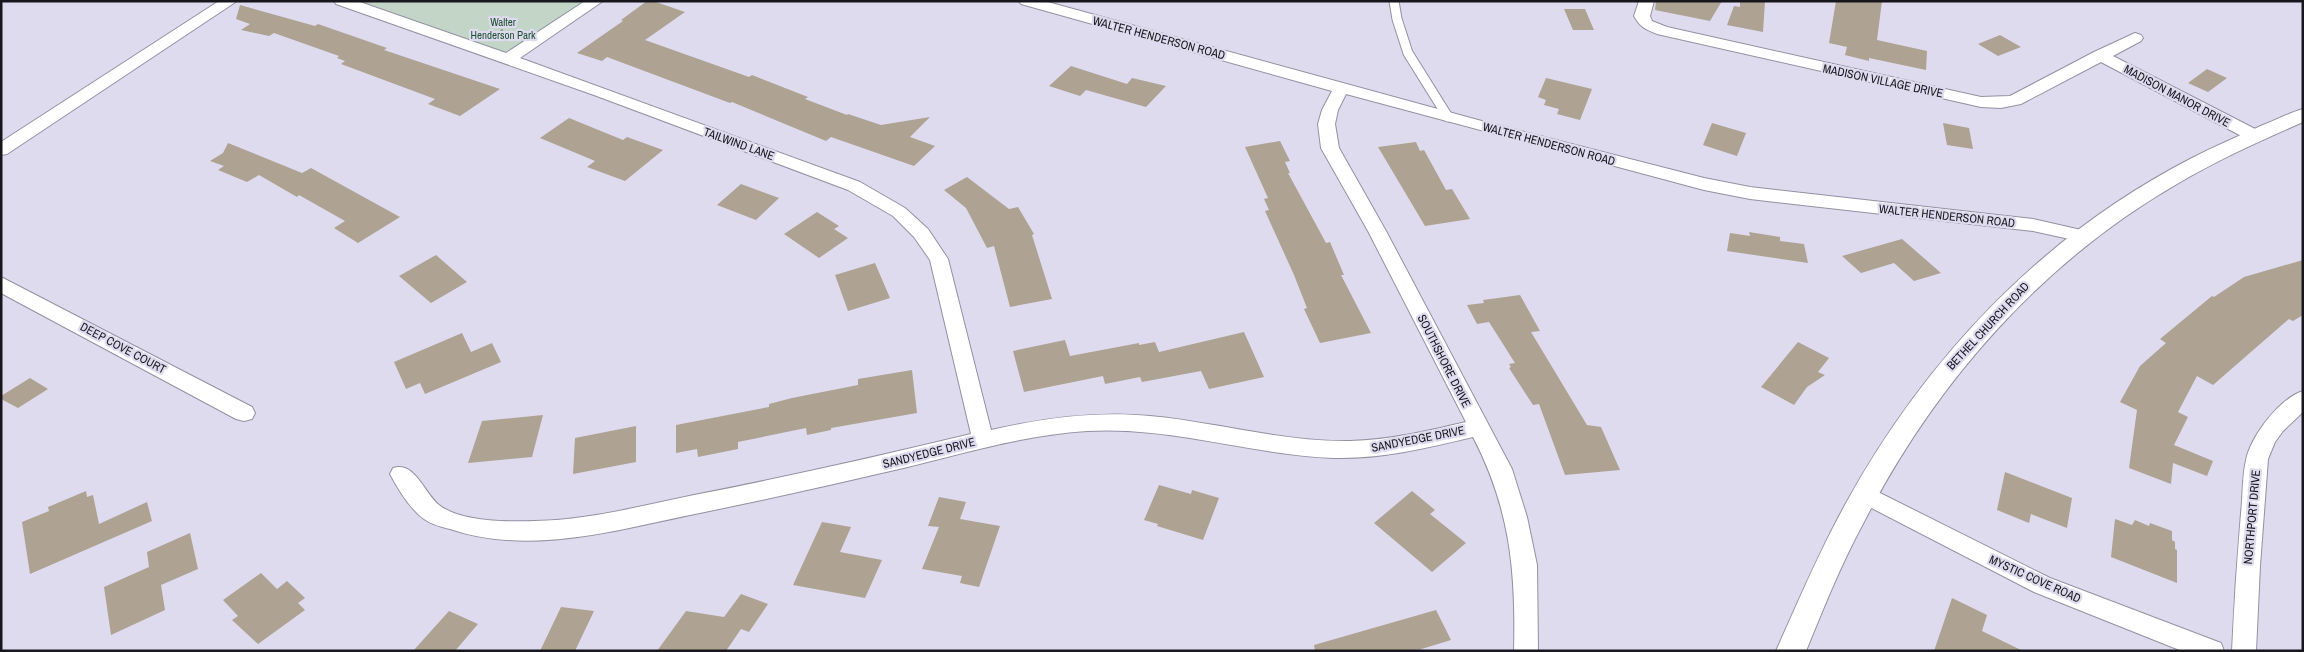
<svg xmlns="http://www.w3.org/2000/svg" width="2304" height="652" font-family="'Archivo Narrow',sans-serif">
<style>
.green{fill:#c2d5c6}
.building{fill:#aea292}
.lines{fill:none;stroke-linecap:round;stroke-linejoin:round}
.service-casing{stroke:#9390a2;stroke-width:11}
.minor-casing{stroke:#9390a2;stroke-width:2}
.tertiary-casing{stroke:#9390a2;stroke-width:2}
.path{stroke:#9492a1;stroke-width:2.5;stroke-dasharray:3 3;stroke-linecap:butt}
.service{stroke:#fff;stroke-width:9}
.minor{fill:#fff;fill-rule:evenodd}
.tertiary{fill:#fff;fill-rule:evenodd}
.labels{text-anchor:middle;stroke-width:4.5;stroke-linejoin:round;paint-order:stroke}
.far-park-label{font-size:11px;fill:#1e4f30;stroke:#dedbef}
.street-label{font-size:12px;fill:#17161c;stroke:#dedbef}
</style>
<rect width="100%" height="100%" fill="#dedbef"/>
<!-- green -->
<path class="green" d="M344,1H595L507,59Z"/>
<!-- building -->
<path class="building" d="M647,1H653L685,12L645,40L749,77L752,75L808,97L805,99L847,115L848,114L881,125L930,117L910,137L935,146L914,166L831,137L826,141L732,102L730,103L607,57L602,61L577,53L623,21L621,20Z
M1656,1H1722L1710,21L1655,10Z
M1740,1H1765L1763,32L1727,25L1734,6L1740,7Z
M1836,1H1882L1877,40L1927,51L1926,70L1869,58V61L1845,55L1847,47L1829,43Z
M240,5L315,26L318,24L387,48L384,50L500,89L460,116L428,104L435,99L341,64L345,61L337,58L339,56L274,33L269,36L241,30L250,24L236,19Z
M1564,9H1585L1594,30H1573Z
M2000,35L2021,47L1998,56L1978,44Z
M1071,66L1127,84L1132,78L1166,86L1146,107L1086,90L1080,96L1049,86Z
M2207,69L2227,78L2208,92L2188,83Z
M1546,78L1592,89L1580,120L1557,114L1559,109L1544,105L1546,100L1538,97Z
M569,118L623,140L627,137L663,150L625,181L587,167L595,161L540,138Z
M1712,123L1746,133L1737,156L1703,145Z
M1943,123L1969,128L1973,149L1947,145Z
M1280,141L1290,161L1285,162L1290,173H1288L1326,243L1330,242L1344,275H1341L1371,333L1320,343L1304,309L1307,308L1294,275L1265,211L1269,210L1264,199L1268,198L1245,147Z
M1416,142L1420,151L1424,150L1446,190L1452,189L1470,219L1425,226L1378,147Z
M228,143L302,173L311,168L400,217L358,243L334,228L345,221L299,195L297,197L259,175L247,182L218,170L224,166L210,161L223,153Z
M967,177L1009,209L1018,207L1034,234L1032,235L1052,299L1010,307L994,246L987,248L966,208L944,190Z
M741,184L779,198L756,220L717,205Z
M817,212L839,226L834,229L848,238L819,258L784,234Z
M1749,232L1780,237V241L1804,244L1808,263L1727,251L1730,233L1750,236Z
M1902,239L1941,273L1914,281L1894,263L1861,273L1842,256Z
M436,255L467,282L431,303L399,276Z
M2303,260V315L2293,321L2289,319L2213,385L2197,376L2178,412L2188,417L2174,445L2213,461L2207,476L2173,463L2171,484L2129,468L2137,410L2120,402L2140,366L2166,343L2160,339L2212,296L2214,297L2244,277Z
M875,263L890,298L848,311L835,275Z
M1520,295L1540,331L1531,332L1587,425L1601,427L1620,470L1565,475L1539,404L1533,405L1509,368L1511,367L1509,364L1515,363L1489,322L1477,324L1467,305L1484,303L1483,300Z
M1244,332L1264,377L1209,389L1201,371L1142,382L1140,377L1105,384L1103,376L1024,392L1013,351L1065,340L1070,356L1139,343V345L1155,342L1159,352Z
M462,333L471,352L492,343L501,362L425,394L420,383L406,389L394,362Z
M1798,342L1829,358L1818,372L1825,375L1807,387L1794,405L1761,387Z
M912,370L917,413L831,428V430L807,435L806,428L738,442V449L698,457L697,449L676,453V425L769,407V404L792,398L858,385V379Z
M30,378L48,389L18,408L1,399V396Z
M543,415L532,457L468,463L482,421Z
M636,426V462L573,474L575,438Z
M2005,472L2072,498L2067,528L2031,514L2029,523L1997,510Z
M1159,485L1191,494L1192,490L1219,498L1203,540L1157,526L1158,524L1144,520Z
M86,491L87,497L93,495L99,524L147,502L152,521L30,574L22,522L49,511L48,507Z
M1412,491L1435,510L1430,514L1466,543L1432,572L1374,523Z
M939,497L966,502L960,519L1000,526L979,587L960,583L962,576L922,569L939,527L928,526Z
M2115,519L2132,525L2135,520L2149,526L2150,523L2172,531V540L2175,542V549L2177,550V583L2111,557Z
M822,522L851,527L840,552L882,560L865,598L793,585Z
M190,533L198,569L161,585L165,610L111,635L104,587L149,567L147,552Z
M261,573L277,589L287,581L305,598L298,603L305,610L258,644L232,620L238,616L223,600Z
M741,594L768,604L749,632L741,629L726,651H657L686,611L724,617Z
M1952,598L1987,615L1982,631L2023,651H1934Z
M561,607L594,611L575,651H540Z
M1436,610L1451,640L1415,651H1315L1314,645Z
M449,611L478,624L455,651H413Z"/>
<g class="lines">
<defs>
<path id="service" d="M1394,1L1397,19L1408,53L1448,117"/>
<path id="minor" d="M219,1H237L7,154L1,155V142Z
M334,1H357L506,53L585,1H603L520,58L860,182L905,208L928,229L948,259L991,430C1044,418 1096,411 1150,416C1216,422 1282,442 1350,441C1389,440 1428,431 1466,422L1368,231L1321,148L1318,124L1322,110L1332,91L1021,4L1019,1H1044L1478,120L1704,178L1750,187L2033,219L2090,232L2092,236L2090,240L2083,242L2033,231L1750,199L1704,190L1346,94L1338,110L1335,124L1339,148L1386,231L1512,469L1527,517L1537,565L1538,651H1514C1516,571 1510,508 1473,437C1427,448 1382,459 1334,458C1251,455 1171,426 1087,431C1023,435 961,454 899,469C831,485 763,500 695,514C616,530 530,556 450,529C441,527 431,524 424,519C410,509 398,489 390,474L393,468C415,461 424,493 439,505C461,522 508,522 534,521C589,520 641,506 694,495C787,477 879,456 971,434L930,260L914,237L893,216L848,190L594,95L336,4Z
M1639,1H1654L1650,16L1652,21L1667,27L1981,97L2010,96L2094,52L2135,33L2141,35L2143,38L2141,41L2113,56L2261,132L2264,136L2261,140H2249L2101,62L2021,104L2001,108L1981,107L1657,34C1645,29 1640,27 1634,16Z
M1,277L252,407L255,413L252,419L244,421L236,419L1,293Z
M2303,391V412L2283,431L2275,442L2268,459L2260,566L2256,651H2232C2234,605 2237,559 2241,513C2243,496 2242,477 2246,460C2251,436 2280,398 2303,391Z
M1864,485L2050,578L2221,643L2224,651H2182L2034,592L1856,500L1853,494L1856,488Z"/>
<path id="tertiary" d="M2303,109V122C2260,141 2217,160 2177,184C2042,262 1936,382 1865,520C1842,562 1824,607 1806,651H1776C1798,602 1819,552 1845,505C1925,359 2042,235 2192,158C2215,146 2239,136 2263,125C2276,120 2289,113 2303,109Z"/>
</defs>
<!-- service casing -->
<use href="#service" class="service-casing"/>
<!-- minor casing -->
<use href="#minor" class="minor-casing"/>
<!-- tertiary casing -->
<use href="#tertiary" class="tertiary-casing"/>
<!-- path -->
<path class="path" d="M498,18L505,41"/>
<!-- service -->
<use href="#service" class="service"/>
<!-- minor -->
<use href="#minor" class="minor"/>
<!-- tertiary -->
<use href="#tertiary" class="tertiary"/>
</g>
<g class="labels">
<!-- far-park labels -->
<g class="far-park-label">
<text x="503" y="26">Walter<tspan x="503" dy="13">Henderson Park</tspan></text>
</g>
<!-- street labels -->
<g class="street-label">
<text transform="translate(1159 38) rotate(15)" y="4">WALTER HENDERSON ROAD</text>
<text transform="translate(1883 81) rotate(12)" y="4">MADISON VILLAGE DRIVE</text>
<text transform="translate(2177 96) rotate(28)" y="4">MADISON MANOR DRIVE</text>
<text transform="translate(739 144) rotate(20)" y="4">TAILWIND LANE</text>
<text transform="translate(1549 144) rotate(15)" y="4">WALTER HENDERSON ROAD</text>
<text transform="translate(1947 216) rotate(6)" y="4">WALTER HENDERSON ROAD</text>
<text transform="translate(1988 326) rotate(-47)" y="4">BETHEL CHURCH ROAD</text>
<text transform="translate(123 348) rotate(28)" y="4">DEEP COVE COURT</text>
<text transform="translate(1444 361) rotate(63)" y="4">SOUTHSHORE DRIVE</text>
<text transform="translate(1418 439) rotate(-11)" y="4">SANDYEDGE DRIVE</text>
<text transform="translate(929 453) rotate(-14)" y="4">SANDYEDGE DRIVE</text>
<text transform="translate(2252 517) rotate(-85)" y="4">NORTHPORT DRIVE</text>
<text transform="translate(2035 579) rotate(24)" y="4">MYSTIC COVE ROAD</text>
</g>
</g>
<!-- border -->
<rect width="2304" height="652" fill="none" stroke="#17161c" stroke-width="5"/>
</svg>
